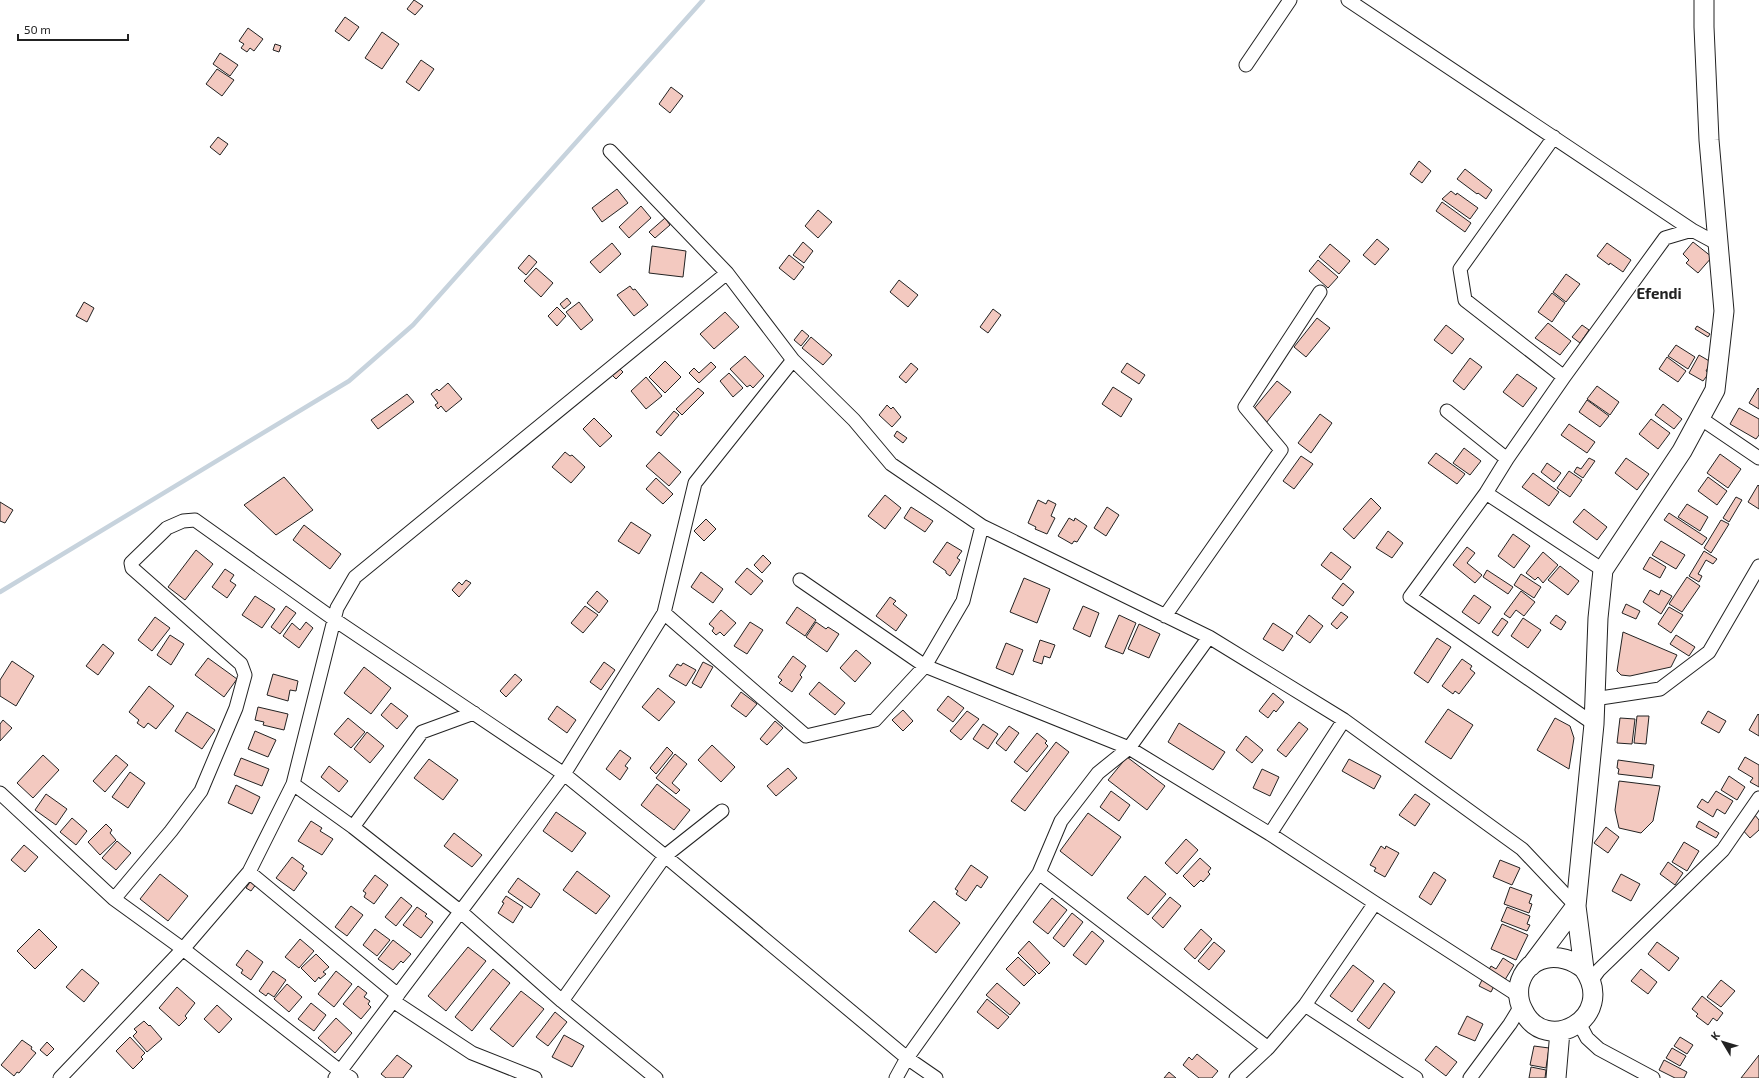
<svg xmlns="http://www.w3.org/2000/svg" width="1759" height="1078" font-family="'Exo 2',sans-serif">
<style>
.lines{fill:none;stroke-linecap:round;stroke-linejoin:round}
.stream{stroke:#c7d3dd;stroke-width:4.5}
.building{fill:#f3c9c0;stroke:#222}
.street-casing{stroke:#222;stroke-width:15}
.secondary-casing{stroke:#222;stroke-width:21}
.street{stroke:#fff;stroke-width:13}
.secondary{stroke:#fff;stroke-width:19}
.labels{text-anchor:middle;stroke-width:3;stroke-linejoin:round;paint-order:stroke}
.district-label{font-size:15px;font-weight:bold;fill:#222;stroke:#fff}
</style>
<rect width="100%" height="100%" fill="#fff"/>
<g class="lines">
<!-- stream -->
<path class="stream" d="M0,592L349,381L413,325L703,0"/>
</g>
<!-- building -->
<path class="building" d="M414,0L423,6L415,15L407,9Z
M345,17L359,27L349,41L335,31Z
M248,28L263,39L254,51L250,48L247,52L241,48L244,44L239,41Z
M382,32L399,44L382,69L365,58Z
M275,44L281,46L279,52L273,50Z
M220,53L238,65L230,76L213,64Z
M421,60L434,69L419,91L406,82Z
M217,69L234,80L222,96L206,84Z
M671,87L683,96L670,113L659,104Z
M218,137L228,144L220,155L210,147Z
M1419,161L1431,171L1422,183L1410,174Z
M1465,169L1492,190L1486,199L1478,193L1477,194L1457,179Z
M617,189L628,203L602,222L592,208Z
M1451,191L1456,195L1457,193L1478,208L1470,219L1442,199Z
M1442,202L1471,223L1465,232L1436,211Z
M641,206L651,218L629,238L619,227Z
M818,210L832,222L818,238L805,226Z
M665,218L670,225L655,238L649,232Z
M1377,239L1389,249L1375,265L1363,255Z
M803,242L813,251L804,263L793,255Z
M1693,242L1712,257L1698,273L1686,263L1689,260L1683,254Z
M612,243L621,254L600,273L590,262Z
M1607,243L1631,260L1623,272L1610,263L1609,265L1597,256Z
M1330,244L1350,261L1339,274L1319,257Z
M652,246L686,251L683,277L649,273Z
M529,255L537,262L526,275L518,268Z
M789,255L804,267L794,280L779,268Z
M1318,260L1338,277L1328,288L1309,271Z
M536,268L553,283L541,297L524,281Z
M1566,274L1580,284L1566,302L1553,292Z
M899,280L918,295L908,307L890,292Z
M630,286L633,290L635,289L648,305L634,316L617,295Z
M1552,293L1565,303L1552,322L1538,312Z
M567,298L571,303L564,309L560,304Z
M84,302L94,308L87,322L76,316Z
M579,302L593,320L581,330L566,312Z
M557,307L566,316L557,326L548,316Z
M993,309L1001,315L988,333L980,327Z
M725,312L739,327L714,349L700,334Z
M1317,318L1330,328L1306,357L1294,347Z
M1548,323L1571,341L1560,355L1535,338Z
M1446,325L1464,339L1452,354L1434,340Z
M1582,325L1589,330L1580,343L1572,337Z
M1697,326L1710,334L1708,337L1695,329Z
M802,330L809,336L801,346L794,340Z
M811,337L832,355L823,365L802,348Z
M1676,345L1695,357L1688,369L1668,356Z
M1699,355L1711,362L1706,371L1709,373L1703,381L1689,373Z
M745,356L764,376L753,388L750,385L747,387L730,369Z
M1667,357L1686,371L1678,382L1659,369Z
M1470,358L1482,367L1464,390L1453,381Z
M665,361L681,377L665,393L649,377Z
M711,362L716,367L699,383L689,373L694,368L699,373Z
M911,363L918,369L906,383L899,377Z
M1127,363L1145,375L1139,384L1121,372Z
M618,367L623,372L616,379L611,374Z
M729,373L743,388L733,397L720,381Z
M1517,374L1537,388L1523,407L1503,392Z
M646,377L662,396L646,409L631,391Z
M1277,381L1291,392L1266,423L1252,411Z
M448,383L462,399L446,412L441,406L438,409L435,405L438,403L431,394L437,389L439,391Z
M1597,386L1619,402L1610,415L1587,399Z
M1113,387L1132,399L1121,417L1102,404Z
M698,388L704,393L682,415L676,409Z
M1758,388L1759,389V409L1749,403Z
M407,394L414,402L378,429L371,420Z
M1587,400L1609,416L1600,427L1579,412Z
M1663,404L1682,419L1674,429L1655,415Z
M887,405L891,409L893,407L901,417L892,427L879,415Z
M1739,408L1759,419V435L1756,439L1730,424Z
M674,411L679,415L661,436L656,432Z
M1320,414L1332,423L1311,453L1298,443Z
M594,418L612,436L600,447L583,429Z
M1651,419L1670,433L1658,449L1639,434Z
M1569,424L1595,442L1587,453L1561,435Z
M897,431L907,438L903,443L894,436Z
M1464,448L1481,461L1470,475L1453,463Z
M565,452L570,456L572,455L585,467L571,483L552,467Z
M659,452L681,472L669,486L646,466Z
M1436,453L1465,474L1457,484L1428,463Z
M1720,454L1741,469L1728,488L1707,473Z
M1301,456L1313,464L1294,489L1283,481Z
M1589,458L1595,461L1583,478L1574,472L1577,467L1581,469Z
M1626,458L1649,474L1637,490L1615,473Z
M1547,463L1561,473L1554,482L1541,472Z
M1569,471L1582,480L1570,497L1557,488Z
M1533,473L1559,492L1549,506L1522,487Z
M284,477L313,510L276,535L244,505Z
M1708,477L1727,491L1717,505L1698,491Z
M656,478L673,494L663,504L646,489Z
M1758,485L1759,486V509L1748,502Z
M885,495L901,508L885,529L868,516Z
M1736,497L1742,500L1729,522L1723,518Z
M1371,498L1381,508L1354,539L1343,529Z
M1038,500L1046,504L1048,500L1056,504L1051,516L1055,518L1047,534L1035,529L1036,527L1028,523Z
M0,502L13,510L5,523L0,521Z
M1687,504L1708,517L1700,531L1678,517Z
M911,507L933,521L925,532L904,518Z
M1107,507L1119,515L1106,536L1094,528Z
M1584,509L1607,527L1597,540L1573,522Z
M1669,513L1707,538L1702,545L1664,520Z
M1069,518L1074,521L1075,518L1087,526L1077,542L1074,541L1072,544L1058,536Z
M706,519L716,529L704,541L694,531Z
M1721,520L1729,524L1711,553L1704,548Z
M631,522L651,535L639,554L618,541Z
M304,525L341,554L330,569L293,540Z
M1388,531L1403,543L1392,558L1376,548Z
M1513,534L1530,546L1514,568L1498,556Z
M1661,541L1685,555L1676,569L1652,555Z
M947,542L962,551L957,558L960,560L950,576L946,573V571L933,562Z
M1467,547L1475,553L1467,563L1482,575L1475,583L1453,565Z
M196,550L213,564L185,600L168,587Z
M1704,551L1717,559L1713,564L1706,560L1698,574L1702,576L1699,582L1689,576Z
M1331,552L1351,567L1341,580L1321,565Z
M1543,552L1558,565L1543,583L1538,577L1535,580L1526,573Z
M763,555L771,563L762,573L754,565Z
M1650,557L1666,567L1660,578L1643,569Z
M1560,566L1579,581L1568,595L1548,580Z
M747,568L763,581L751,595L735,582Z
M225,569L234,575L230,581L236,585L227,598L212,587Z
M1487,570L1513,587L1508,594L1483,577Z
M701,572L723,589L713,603L691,587Z
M1521,574L1541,587L1534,598L1514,585Z
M1687,577L1700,586L1682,612L1669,604Z
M1024,578L1050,589L1037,623L1010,612Z
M466,580L471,583L459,597L452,590L459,582L462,585Z
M1343,583L1354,592L1343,606L1332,598Z
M1650,590L1659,595L1661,590L1672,596L1661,614L1643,602Z
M597,591L608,601L599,613L587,603Z
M1521,591L1535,602L1524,616L1516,610L1510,618L1504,614Z
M1474,595L1491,607L1479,624L1462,612Z
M255,596L275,609L262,628L242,615Z
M890,597L896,601L893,604L907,615L896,631L876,616Z
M1626,604L1640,611L1636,619L1622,613Z
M286,606L296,613L280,634L271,627Z
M585,606L598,615L583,633L571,623Z
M1083,606L1099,613L1090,637L1073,629Z
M797,607L816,620L805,636L786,623Z
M1669,607L1683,615L1671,633L1658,624Z
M721,610L736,623L724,636L720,632L716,635L712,631L714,628L709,624Z
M1341,612L1348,617L1337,629L1331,624Z
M1119,615L1136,623L1123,654L1105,647Z
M1309,615L1323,626L1310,643L1296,633Z
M1556,615L1566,622L1561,630L1550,623Z
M155,617L170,628L152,651L138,640Z
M1502,618L1508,622L1498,636L1492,632Z
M1523,618L1541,630L1528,648L1511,636Z
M306,622L313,628L299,648L283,636L292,623L300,630Z
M750,622L763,630L747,654L734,646Z
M816,622L826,629L828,627L839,634L827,652L806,637Z
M1273,623L1293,636L1283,651L1263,639Z
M1139,624L1160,634L1149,658L1128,649Z
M1623,632L1677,655L1671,667L1630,676L1621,675L1617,671Z
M170,635L184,644L171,665L157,655Z
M1676,635L1695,647L1689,656L1670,644Z
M1437,638L1451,647L1428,683L1414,673Z
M1040,640L1055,645L1050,658L1044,656L1042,664L1033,661Z
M1006,643L1023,650L1013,675L996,668Z
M103,644L114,653L98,675L86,666Z
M856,650L871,663L855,682L840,668Z
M793,656L806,666L800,675L802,677L792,692L779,683L782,680L778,677Z
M208,658L237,679L224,697L195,675Z
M1462,659L1472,666L1470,669L1475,673L1459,694L1455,691L1453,694L1442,686Z
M12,661L34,676L16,706L0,696V680Z
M604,662L615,670L601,690L590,682Z
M703,662L713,667L701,688L692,683Z
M683,663L696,670L686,686L669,676L677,664L681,666Z
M364,667L391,688L371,714L344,693Z
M273,674L298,681L296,691L290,690L288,701L267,695Z
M515,674L522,680L506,697L500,691Z
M819,682L845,703L835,715L809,694Z
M149,686L174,706L156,729L148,723L144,728L137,723L139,720L129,712Z
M658,688L675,702L659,721L642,707Z
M741,692L757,704L746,717L731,706Z
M1273,693L1284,702L1276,712L1274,710L1268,718L1259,711Z
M948,696L964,708L953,722L937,710Z
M391,703L408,716L397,729L381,715Z
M557,706L576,720L567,733L548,719Z
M258,707L288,714L284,730L263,725L264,722L255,720Z
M1448,709L1473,725L1451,759L1425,742Z
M903,710L913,721L903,731L892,720Z
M967,711L979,719L961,740L950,731Z
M1708,711L1726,721L1719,733L1701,723Z
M187,712L215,730L202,749L175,731Z
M1758,714L1759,715V736L1749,730Z
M1637,716H1649L1646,744L1634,743Z
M348,718L365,732L351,748L334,734Z
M1555,718L1570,726L1574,738L1569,769L1537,750Z
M1620,718L1635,719L1632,744L1617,743Z
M3,720L12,728L0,741V724Z
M775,721L783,728L767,745L760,739Z
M1299,722L1308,729L1286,757L1277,750Z
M1179,723L1225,752L1213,770L1168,742Z
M983,724L998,734L988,749L973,739Z
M1009,726L1019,733L1006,751L996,743Z
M255,731L276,740L268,757L248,749Z
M367,732L384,746L370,763L354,749Z
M1037,733L1047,741L1045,743L1048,746L1027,772L1014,762Z
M1246,736L1263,750L1252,763L1236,750Z
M1056,742L1069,752L1025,811L1011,801Z
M712,745L735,767L721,782L698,760Z
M667,747L673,753L656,774L650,768Z
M620,750L631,758L625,766L628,768L620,780L606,769Z
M675,754L687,764L672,783L680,790L676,794L656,778Z
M43,755L59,770L33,798L17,783Z
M116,755L128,765L105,792L93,781Z
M1127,757L1165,786L1147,810L1108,780Z
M1745,757L1759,765V787L1750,782L1753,778L1738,769Z
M241,758L269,769L262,786L234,775Z
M429,759L458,780L443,800L414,778Z
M1349,759L1381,776L1374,789L1342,771Z
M1618,760L1654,765L1652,778L1618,774L1619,769L1617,768Z
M329,766L348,781L339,792L321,777Z
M788,768L797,778L776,796L767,786Z
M1262,769L1279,777L1270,796L1253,788Z
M130,772L145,783L128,808L112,797Z
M1729,776L1745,787L1737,800L1721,790Z
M1619,781L1660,786L1653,821L1641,833L1619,828L1615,810Z
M657,784L690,810L674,830L641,805Z
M236,785L260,797L252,814L228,803Z
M1111,791L1130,805L1119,821L1100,807Z
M1716,791L1733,801L1725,814L1717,809L1713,817L1697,807L1702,799L1708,803Z
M46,794L67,809L56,825L35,810Z
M1415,794L1430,804L1415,826L1399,815Z
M556,812L586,833L572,852L543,831Z
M1088,813L1121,837L1092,876L1060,851Z
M1754,814L1759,820V830L1750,838L1740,827Z
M72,818L87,831L76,845L60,832Z
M311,821L322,828L320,831L333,839L322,855L298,841Z
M1699,821L1719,833L1716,838L1696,827Z
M106,824L112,830L110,833L116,840L100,855L88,842Z
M1606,827L1619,837L1608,853L1594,843Z
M454,833L482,855L472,867L444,846Z
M1186,839L1198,850L1177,874L1165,863Z
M117,841L131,853L116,870L102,858Z
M1684,842L1699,851L1687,871L1672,862Z
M24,845L38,857L25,872L11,860Z
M1381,846L1385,849L1386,846L1399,853L1385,877L1374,871L1376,868L1370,865Z
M292,857L304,866L302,869L307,873L294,891L276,878Z
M1200,858L1211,868L1208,872L1210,874L1203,882L1201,880L1194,887L1183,876Z
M1500,860L1520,868L1512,885L1493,877Z
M1668,862L1683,873L1675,885L1660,874Z
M971,865L988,877L981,888L977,885L966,901L956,894L958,891L955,889Z
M577,871L610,896L596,914L563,890Z
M1434,872L1446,880L1431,905L1419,897Z
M160,874L188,896L168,921L140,899Z
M1621,874L1640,884L1631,901L1612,891Z
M375,875L388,885L374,904L364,897L366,893L363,891Z
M1145,876L1166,894L1148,915L1127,898Z
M518,878L540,894L531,908L508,892Z
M252,879L257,883L251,891L246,888Z
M1510,887L1532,895L1529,903L1532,904L1529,913L1504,904Z
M506,896L523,907L513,923L498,913L504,903L502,902Z
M401,897L412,906L396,926L385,917Z
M1170,897L1181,906L1163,928L1152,918Z
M1052,898L1067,910L1048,934L1033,922Z
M934,901L960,923L936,953L909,931Z
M351,906L363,915L347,936L335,927Z
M417,907L427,914L425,916L433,922L421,938L403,925Z
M1507,907L1530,916L1527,924L1530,925L1527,931L1501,921Z
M1072,913L1083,922L1064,947L1053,938Z
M1502,924L1528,935L1516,960L1491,949Z
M39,929L57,947L35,969L17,951Z
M375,929L390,940L377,956L363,945Z
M1201,929L1212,939L1195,959L1184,949Z
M1092,931L1104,941L1086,965L1073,955Z
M300,939L314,951L299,968L285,957Z
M393,940L411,954L403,963L401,961L393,970L378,959Z
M1029,941L1050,963L1039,974L1018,953Z
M1214,942L1225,951L1209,970L1198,961Z
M1657,942L1679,958L1669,971L1648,954Z
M468,947L486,961L446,1011L428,996Z
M247,950L263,962L251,980L241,973L243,970L236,965Z
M316,954L329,967L323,972L326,974L320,979L319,977L315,982L301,968Z
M1018,957L1036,974L1024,986L1006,969Z
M1503,958L1514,965L1503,983L1487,973L1491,966L1496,969Z
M1353,965L1374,981L1352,1012L1330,996Z
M82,969L99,983L84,1002L66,987Z
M493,969L510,983L472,1031L455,1017Z
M1641,969L1657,982L1648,994L1631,981Z
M273,971L286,980L274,997L268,993L266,996L259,991Z
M336,971L352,984L334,1007L318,994Z
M1483,978L1495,984L1491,992L1479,986Z
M1721,980L1735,991L1721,1007L1707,997Z
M997,983L1020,1003L1010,1015L986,995Z
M1384,983L1395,992L1369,1029L1357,1020Z
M287,984L302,997L289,1012L274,999Z
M358,986L367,993L364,997L370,1001L368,1004L371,1007L361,1019L343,1004Z
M177,987L195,1003L185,1016L187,1018L179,1026L159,1008Z
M521,991L544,1009L513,1047L490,1029Z
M1702,996L1723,1013L1717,1021L1713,1018L1708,1025L1696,1016L1698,1014L1692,1009Z
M987,999L1009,1017L998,1029L977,1012Z
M311,1003L326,1015L314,1031L298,1019Z
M217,1005L232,1019L219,1033L204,1019Z
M555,1012L567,1022L548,1046L536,1037Z
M1467,1016L1483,1024L1475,1041L1458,1034Z
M336,1018L352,1033L335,1053L318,1038Z
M144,1021L149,1026L150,1025L162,1039L147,1052L133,1036L137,1032L134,1029Z
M564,1035L584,1046L572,1067L552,1057Z
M130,1037L145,1053L141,1057L143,1059L133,1069L116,1051Z
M1680,1037L1693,1045L1687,1054L1674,1046Z
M22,1040L32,1047L31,1049L36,1053L19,1073L17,1072L14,1076L1,1065Z
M47,1042L54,1049L47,1056L40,1050Z
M1436,1046L1457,1062L1446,1076L1425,1060Z
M1534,1046L1549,1048L1546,1068L1530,1065Z
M1672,1048L1686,1056L1680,1066L1666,1058Z
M1197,1054L1218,1071L1212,1078H1199L1183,1065L1189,1057L1192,1060Z
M397,1055L412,1066L403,1078H386L381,1074Z
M1759,1055V1078H1741Z
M1664,1060L1687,1072L1684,1078H1675L1659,1070Z
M1531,1067L1546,1070L1545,1078H1529Z
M1169,1072L1176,1078H1164Z"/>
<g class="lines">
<defs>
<path id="street" d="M1348,0L1692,230
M1246,65L1290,0
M1554,137L1460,269L1465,300L1564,377
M610,151L727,273L793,360L854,420L891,464L982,526L1209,637L1344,720L1522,849L1576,906
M1447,411L1507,459
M1700,418L1759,458
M1486,493L1603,570
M800,580L925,666L1129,748L1270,834L1375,903L1519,996
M664,613L806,736L875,720L925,666L963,601L982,526
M1165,616L1281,450L1245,407L1320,292
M1594,699L1660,689L1709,652L1759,566
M1594,724L1410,597L1486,493L1507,459L1564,377L1665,238L1692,230L1718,244
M293,784L353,827L461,912L562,1001L656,1078
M0,793L114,899L183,949L340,1071L351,1078
M353,827L422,732L474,713
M1270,834L1344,720
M249,872L398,995
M1039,873L1268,1048
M114,899L171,831L201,791L236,708L245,675L241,664L132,568L131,563L167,528L183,521L195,520L335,620L564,774L665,856L907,1058L936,1078
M1591,981L1599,970L1723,850L1759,798
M393,1001L472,1053L535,1078
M562,1001L665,856L722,811
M1305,1005L1416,1078
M1579,1023L1587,1038L1599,1049L1653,1078
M60,1078L183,949L249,872L293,784L337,608L355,577L727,273
M335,1078L564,774L664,613L695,483L793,360
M896,1078L907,1058L1039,873L1061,821L1098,773L1129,748L1209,637
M1236,1078L1268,1048L1305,1005L1375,903
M1470,1078L1510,1024L1521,1006"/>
<path id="secondary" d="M1531,966L1576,906
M1584,969C1561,950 1526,954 1519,986C1518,994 1519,1003 1523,1010C1545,1057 1618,1018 1584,969L1576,906L1594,724L1598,618L1603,570L1682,451L1715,390L1724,311L1709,140L1704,27V0
M1556,1078L1560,1031"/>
</defs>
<!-- street casing -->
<use href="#street" class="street-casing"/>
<!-- secondary casing -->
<use href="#secondary" class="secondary-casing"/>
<!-- street -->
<use href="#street" class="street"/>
<!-- secondary -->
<use href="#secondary" class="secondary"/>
</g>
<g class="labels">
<!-- district labels -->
<g class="district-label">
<text x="1659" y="299">Efendi</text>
</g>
</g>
<!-- north arrow -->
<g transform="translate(1723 1042) rotate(308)" stroke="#ffffff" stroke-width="3" paint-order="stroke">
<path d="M0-3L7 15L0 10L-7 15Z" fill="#222222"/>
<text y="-6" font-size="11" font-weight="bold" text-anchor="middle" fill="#222222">K</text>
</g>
<!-- scale -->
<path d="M18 34v6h110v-6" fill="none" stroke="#222222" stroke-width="2"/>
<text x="24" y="34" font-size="12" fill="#222222" stroke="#ffffff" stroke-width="3" paint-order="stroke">50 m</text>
</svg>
